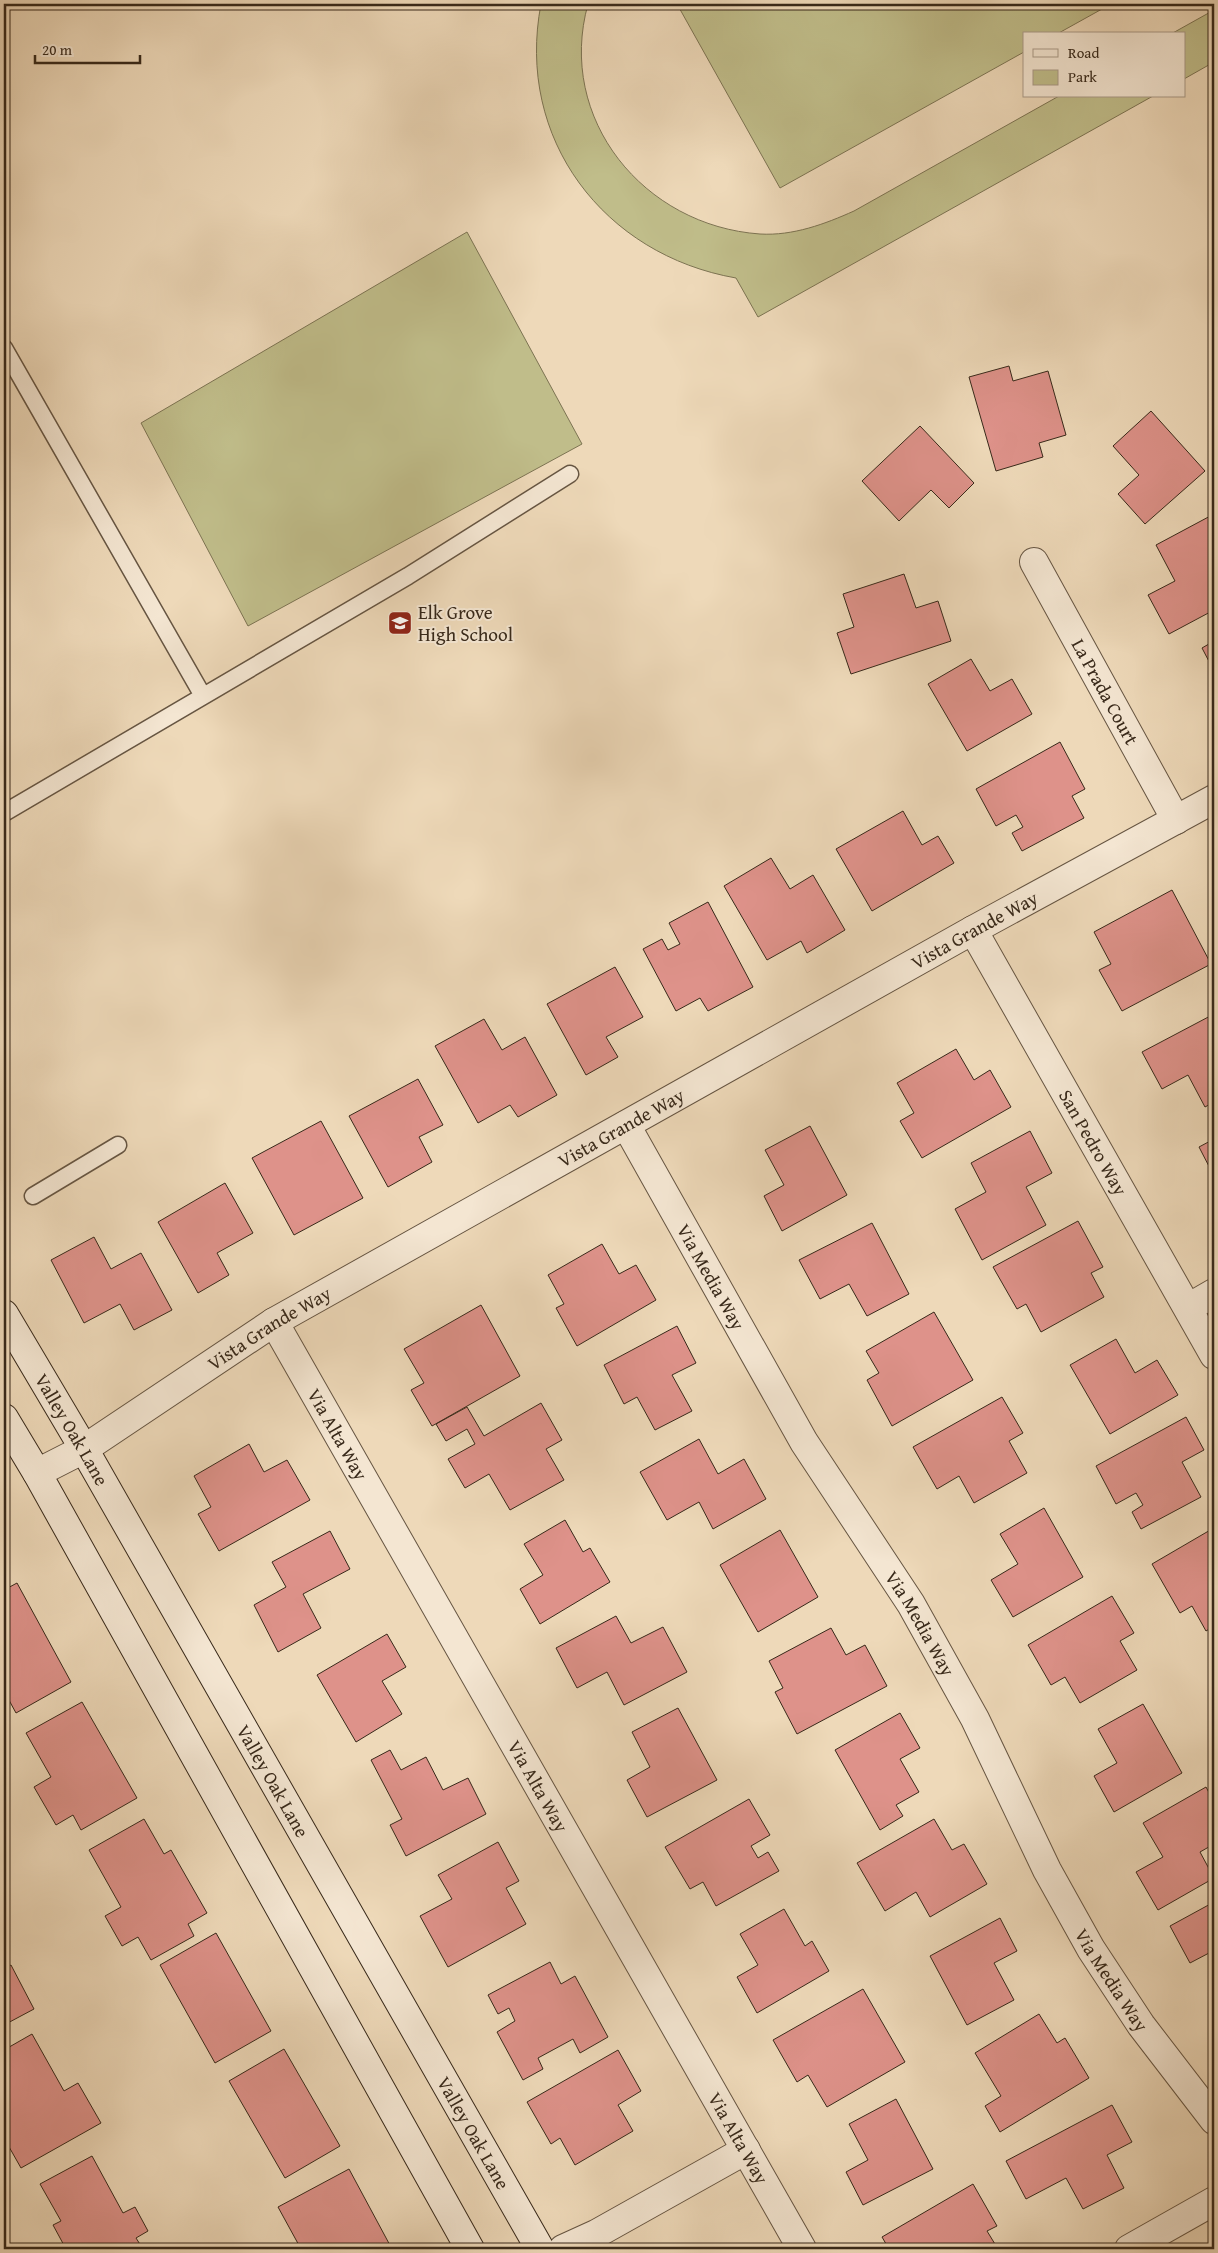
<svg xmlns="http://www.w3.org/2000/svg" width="1218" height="2253" font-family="'Gentium Book Plus',serif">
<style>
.green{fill:#c0bd8a;stroke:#7c7352}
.building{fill:#de928a;stroke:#38291a}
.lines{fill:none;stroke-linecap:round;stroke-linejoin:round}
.lane-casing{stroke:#665542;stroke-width:19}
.street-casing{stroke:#665542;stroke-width:30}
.secondary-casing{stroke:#38291a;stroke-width:30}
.lane{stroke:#f4e6d2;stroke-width:16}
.street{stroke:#f4e6d2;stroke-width:28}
.secondary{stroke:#f4e6d2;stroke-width:28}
.labels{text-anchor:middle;stroke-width:4;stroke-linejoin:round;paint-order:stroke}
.poi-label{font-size:19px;fill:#38291a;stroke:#f4e6d2;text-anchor:start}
.street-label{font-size:19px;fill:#38291a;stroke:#f4e6d2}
</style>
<rect width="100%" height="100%" fill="#eed9b9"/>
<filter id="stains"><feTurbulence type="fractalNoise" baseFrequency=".004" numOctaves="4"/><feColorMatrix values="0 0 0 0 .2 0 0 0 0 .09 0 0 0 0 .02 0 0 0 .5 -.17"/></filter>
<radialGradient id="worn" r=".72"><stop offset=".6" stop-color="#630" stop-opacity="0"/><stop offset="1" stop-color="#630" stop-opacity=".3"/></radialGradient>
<!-- green -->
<path class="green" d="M541,4H588C556,119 644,226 760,234C793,236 825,224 854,211L1059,96H1153L758,317L736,278C604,255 515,139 541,4Z
M677,4H1111L1057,34H1024V52L780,188Z
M1214,10V62L1184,79V34H1171Z
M467,232L582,444L248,626L141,423Z"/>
<!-- building -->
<path class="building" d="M1009,366L1013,381L1048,371L1066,435L1039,443L1043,457L996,471L969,377Z
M1151,411L1205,471L1145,524L1118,494L1139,475L1113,446Z
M920,426L974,483L949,508L931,490L899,521L862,481Z
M1214,514V610L1169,634L1148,595L1175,581L1156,545Z
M904,574L916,608L938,601L951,641L851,674L837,633L854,627L843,594Z
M1214,641V671L1202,648Z
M971,659L990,691L1012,679L1032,714L967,751L928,684Z
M1060,742L1085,789L1072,796L1084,818L1022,851L1012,833L1023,827L1016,815L996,826L976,789Z
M903,811L922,845L938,836L954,863L872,911L836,849Z
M771,858L790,889L813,875L845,930L807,953L801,941L767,960L724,886Z
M1172,890L1211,964L1122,1011L1099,970L1111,964L1094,932Z
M708,902L753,987L708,1011L700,998L676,1011L643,949L662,939L668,950L680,944L669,923Z
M615,967L643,1017L606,1037L618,1057L586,1075L547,1004Z
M1214,1014V1102L1205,1107L1188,1075L1162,1089L1142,1052Z
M484,1019L502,1050L525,1037L557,1095L518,1117L510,1105L478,1123L435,1046Z
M956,1049L974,1080L990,1070L1011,1107L922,1158L900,1121L914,1113L897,1083Z
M418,1079L443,1125L419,1137L432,1162L388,1187L349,1116Z
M321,1121L363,1198L294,1235L252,1158Z
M810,1126L847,1195L782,1231L764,1196L784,1185L765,1150Z
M1030,1131L1052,1173L1026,1187L1046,1225L982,1260L955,1209L986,1192L971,1163Z
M1214,1139V1176L1199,1147Z
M225,1183L253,1233L217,1253L229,1275L198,1293L158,1222Z
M1078,1221L1103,1267L1091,1273L1104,1297L1041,1332L1026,1304L1017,1309L993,1267Z
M872,1223L909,1294L867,1316L849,1284L820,1299L799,1260Z
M94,1237L111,1269L141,1253L172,1310L134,1330L120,1304L84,1323L51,1260Z
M602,1244L619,1274L636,1265L656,1300L577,1346L556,1308L564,1304L548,1275Z
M481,1305L520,1376L432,1426L411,1390L424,1383L404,1349Z
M934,1312L973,1380L892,1426L867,1380L879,1373L866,1351Z
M677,1326L696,1363L672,1375L692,1411L655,1430L637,1397L624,1404L604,1365Z
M1116,1339L1135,1373L1157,1360L1178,1395L1110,1434L1070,1365Z
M1002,1397L1023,1433L1009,1441L1027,1473L974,1503L959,1476L937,1489L913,1447Z
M541,1403L562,1440L546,1449L564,1480L510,1510L489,1474L465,1488L448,1459L475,1444L467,1429L446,1441L436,1424L467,1407L484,1436Z
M1186,1417L1204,1450L1182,1462L1201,1497L1141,1529L1132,1512L1143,1505L1136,1493L1116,1504L1096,1466Z
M699,1439L718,1474L744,1459L766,1499L713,1529L699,1502L667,1520L640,1472Z
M249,1444L264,1472L287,1460L310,1500L219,1551L198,1514L211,1507L194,1476Z
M1044,1508L1083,1577L1013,1617L991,1580L1018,1564L1000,1534Z
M565,1520L583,1552L590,1548L610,1582L540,1624L520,1589L543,1575L524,1544Z
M1212,1529L1214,1533V1626L1206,1631L1192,1606L1180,1613L1152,1564Z
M780,1530L818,1597L758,1632L720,1565Z
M330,1531L350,1569L303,1594L321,1628L278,1652L254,1605L286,1587L272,1562Z
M17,1583L71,1682L16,1713L4,1691V1590Z
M1112,1596L1134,1633L1120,1641L1137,1670L1080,1703L1065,1677L1051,1685L1028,1645Z
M616,1616L631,1643L663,1627L687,1672L624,1705L607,1672L577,1688L556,1648Z
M831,1628L846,1655L865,1645L887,1686L797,1734L775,1692L783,1688L769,1661Z
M387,1634L406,1667L382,1681L402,1714L356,1742L317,1675Z
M82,1702L137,1798L81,1830L73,1815L56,1825L34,1787L51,1777L26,1733Z
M1143,1704L1182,1773L1114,1812L1094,1776L1117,1763L1098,1729Z
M678,1708L717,1780L647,1817L627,1780L650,1767L632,1732Z
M900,1713L920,1748L900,1759L919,1792L896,1805L903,1816L880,1830L835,1750Z
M390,1750L401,1770L426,1757L443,1790L468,1778L486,1814L406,1856L390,1825L402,1819L371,1760Z
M1206,1787L1214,1802V1844L1200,1852L1214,1878L1158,1910L1136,1872L1163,1857L1143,1823Z
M749,1799L770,1835L751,1846L758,1858L768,1852L779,1871L716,1906L703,1882L690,1889L665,1847Z
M144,1819L164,1854L171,1850L207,1913L188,1924L194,1936L151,1960L138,1937L122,1946L105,1916L121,1907L89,1850Z
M934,1819L952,1850L964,1844L987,1884L930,1917L916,1892L885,1911L857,1863Z
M498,1842L519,1881L506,1888L526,1924L448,1967L420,1916L452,1899L438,1875Z
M1214,1902V1962L1209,1953L1190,1963L1170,1926Z
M784,1909L805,1946L812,1941L829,1971L757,2013L737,1977L758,1965L740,1934Z
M1000,1918L1017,1951L994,1963L1014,2000L967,2025L930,1956Z
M216,1933L271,2031L215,2063L160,1965Z
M550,1962L561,1984L575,1976L608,2037L580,2053L573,2039L538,2058L543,2069L523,2080L497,2032L515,2021L509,2008L498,2014L488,1995Z
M11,1965L34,2009L4,2025V1969Z
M863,1989L905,2062L827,2107L808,2075L797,2082L773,2040Z
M1039,2014L1057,2043L1065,2038L1089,2078L1000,2132L985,2106L1001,2096L975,2053Z
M32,2034L64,2091L78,2083L101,2123L21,2168L4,2138V2050Z
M284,2049L340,2146L285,2178L229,2081Z
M618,2050L641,2091L618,2105L633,2131L575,2165L560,2138L551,2144L527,2102Z
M896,2099L933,2169L863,2205L846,2172L868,2160L849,2124Z
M1112,2105L1132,2142L1107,2155L1124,2188L1083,2209L1066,2178L1026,2199L1006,2161Z
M92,2156L123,2213L135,2207L148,2231L136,2238L143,2249H66L53,2225L61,2221L40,2184Z
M349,2169L392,2249H301L278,2207Z
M973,2184L997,2226L987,2231L998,2249H889L882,2237Z"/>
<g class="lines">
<defs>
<path id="lane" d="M4,348L203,696
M4,813L408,576L570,474
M33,1196L118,1145"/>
<g id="street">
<path id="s1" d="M1034,562L1176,820"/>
<path id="s2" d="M973,930L1214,1355"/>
<path id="s3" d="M626,1125L804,1442L911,1604L975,1719L1047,1870L1091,1949L1141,2025L1214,2120"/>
<path d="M1188,1308L1214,1293"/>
<path id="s4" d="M274,1322L802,2249"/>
<path id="s5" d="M37,1473L84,1449L274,1322L973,930L1214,799"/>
<path d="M563,2249L596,2234L746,2150"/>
<path d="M1129,2249L1214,2201"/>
</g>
<g id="secondary">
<path id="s6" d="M4,1314L84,1449L540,2249"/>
<path d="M4,1418L37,1473L470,2249"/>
</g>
</defs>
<!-- lane casing -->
<use href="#lane" class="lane-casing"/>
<!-- street casing -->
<use href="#street" class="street-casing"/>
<!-- secondary casing -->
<use href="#secondary" class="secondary-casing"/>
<!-- lane -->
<use href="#lane" class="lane"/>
<!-- street -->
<use href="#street" class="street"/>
<!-- secondary -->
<use href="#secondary" class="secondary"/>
</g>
<!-- icons -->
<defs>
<symbol id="school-square" viewBox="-11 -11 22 22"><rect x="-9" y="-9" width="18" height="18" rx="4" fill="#8f2418" stroke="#f4e6d2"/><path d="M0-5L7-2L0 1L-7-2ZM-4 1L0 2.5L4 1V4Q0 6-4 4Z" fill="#fff"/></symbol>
</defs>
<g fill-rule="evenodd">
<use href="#school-square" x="386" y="609" width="28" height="28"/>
</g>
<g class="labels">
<!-- poi labels -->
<g class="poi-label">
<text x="418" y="619">Elk Grove<tspan x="418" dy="22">High School</tspan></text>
</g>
<!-- street labels -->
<g class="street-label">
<text dy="7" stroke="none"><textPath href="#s1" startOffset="148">La Prada Court</textPath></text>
<text dy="7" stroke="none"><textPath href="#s5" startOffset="1084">Vista Grande Way</textPath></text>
<text dy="7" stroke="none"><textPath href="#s5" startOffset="679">Vista Grande Way</textPath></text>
<text dy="7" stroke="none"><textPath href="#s2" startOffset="244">San Pedro Way</textPath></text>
<text dy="7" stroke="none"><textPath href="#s3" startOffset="174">Via Media Way</textPath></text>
<text dy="7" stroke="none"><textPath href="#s5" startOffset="274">Vista Grande Way</textPath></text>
<text dy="7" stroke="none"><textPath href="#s6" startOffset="134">Valley Oak Lane</textPath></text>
<text dy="7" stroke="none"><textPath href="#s4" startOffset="129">Via Alta Way</textPath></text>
<text dy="7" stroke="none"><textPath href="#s3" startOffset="579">Via Media Way</textPath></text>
<text dy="7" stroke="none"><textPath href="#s6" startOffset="539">Valley Oak Lane</textPath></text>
<text dy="7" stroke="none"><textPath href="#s4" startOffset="534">Via Alta Way</textPath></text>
<text dy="7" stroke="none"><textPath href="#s3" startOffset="984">Via Media Way</textPath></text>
<text dy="7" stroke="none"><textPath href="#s6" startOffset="944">Valley Oak Lane</textPath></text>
<text dy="7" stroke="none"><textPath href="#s4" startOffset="939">Via Alta Way</textPath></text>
</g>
</g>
<!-- margin -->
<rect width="1218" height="2253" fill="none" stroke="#eed9b9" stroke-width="20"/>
<rect x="5" y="5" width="1208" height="2243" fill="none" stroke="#38291a" stroke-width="2.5"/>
<rect x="10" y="10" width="1198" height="2233" fill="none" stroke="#38291a"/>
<!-- legend -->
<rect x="1023" y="32" width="162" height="65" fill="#f4e6d2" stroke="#a99a88"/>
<rect x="1033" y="49" width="25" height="8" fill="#f4e6d2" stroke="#a99a88"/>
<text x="1068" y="58" font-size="15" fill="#38291a">Road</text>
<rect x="1033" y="70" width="25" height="15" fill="#c0bd8a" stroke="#a99a88"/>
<text x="1068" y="82" font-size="15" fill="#38291a">Park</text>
<!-- scale -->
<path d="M35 55v8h105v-8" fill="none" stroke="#38291a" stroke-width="2.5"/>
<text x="42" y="55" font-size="15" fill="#38291a" stroke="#f4e6d2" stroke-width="4" paint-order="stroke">20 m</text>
<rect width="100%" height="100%" filter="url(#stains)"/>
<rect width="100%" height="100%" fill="url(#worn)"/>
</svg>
